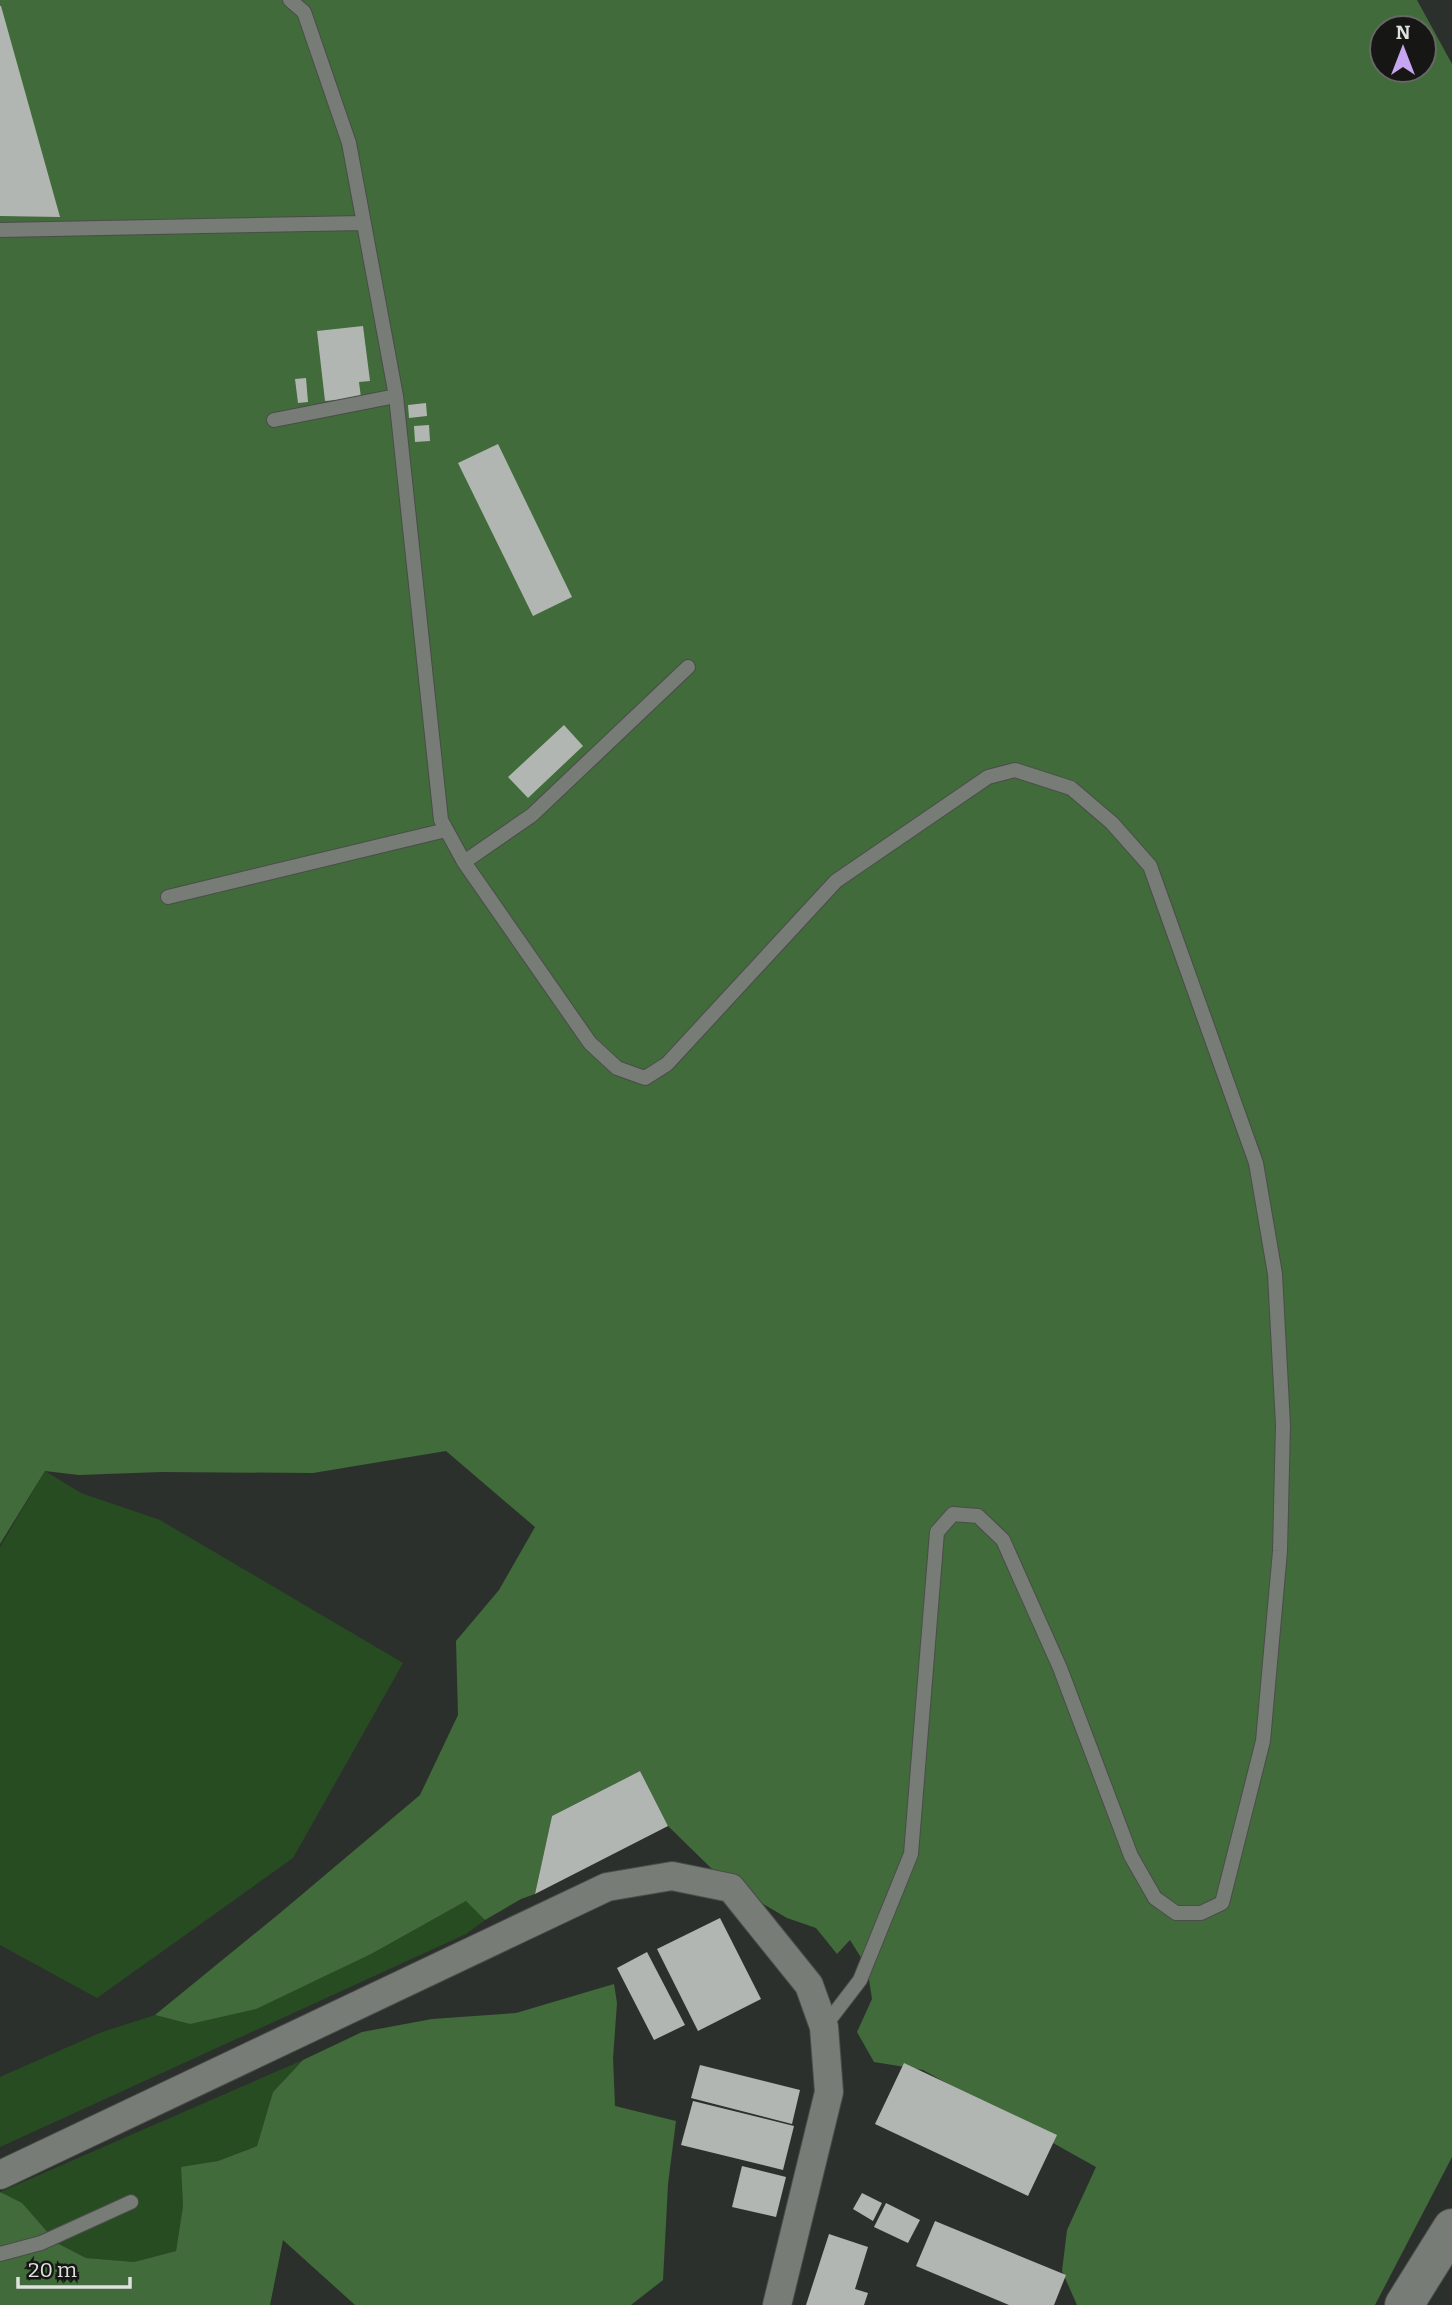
<svg xmlns="http://www.w3.org/2000/svg" width="1452" height="2305" font-family="Bitter,serif">
<style>
.green{fill:#284c22}
.forest{fill:#416b3a;fill-rule:evenodd}
.building{fill:#b2b6b2}
.lines{fill:none;stroke-linecap:round;stroke-linejoin:round}
.lane-casing{stroke:#4a4d49;stroke-width:16}
.street-casing{stroke:#4a4d49;stroke-width:30}
.secondary-casing{stroke:#4a4d49;stroke-width:40}
.lane{stroke:#787c77;stroke-width:14}
.street{stroke:#787c77;stroke-width:28}
.secondary{stroke:#787c77;stroke-width:38}
</style>
<rect width="100%" height="100%" fill="#2c302c"/>
<!-- green -->
<path class="green" d="M45,1471L81,1493L160,1520L403,1663L293,1858L97,1998L0,1945V1547Z
M466,1901L485,1920L466,1934L0,2147V2077L102,2032L155,2015L190,2024L373,1953Z
M303,2060L273,2092L257,2146L218,2161L181,2168L183,2206L176,2251L134,2262L86,2258L57,2243L43,2227L0,2192Z"/>
<!-- forest -->
<path class="forest" d="M0,0H1417L1452,64V2157L1375,2305H1077L1062,2271L1067,2230L1096,2167L923,2070L874,2062L857,2032L872,1999L867,1967L850,1940L837,1954L816,1928L787,1918L750,1896L711,1868L668,1826L640,1771L552,1816L535,1894L521,1899L485,1920L466,1901L373,1953L256,2009L190,2024L155,2015L280,1913L420,1795L458,1715L456,1641L499,1590L535,1527L446,1451L313,1473L161,1472L79,1475L45,1471L0,1544ZM1382,28H1424V70H1382Z
M614,1984L617,2003L613,2058L615,2106L676,2121L668,2184L663,2280L631,2305H355L283,2240L270,2305H0V2192L22,2203L57,2243L86,2258L134,2262L176,2251L183,2206L181,2167L218,2161L257,2146L273,2092L303,2060L362,2032L432,2019L516,2013Z"/>
<!-- building -->
<path class="building" d="M0,6H1L60,217L0,216Z
M363,326L370,381L359,382L361,398L325,401L317,331Z
M306,378L308,402L298,403L295,379Z
M426,403L427,416L409,418L408,405Z
M429,425L430,441L415,442L414,426Z
M498,444L572,597L533,616L458,463Z
M564,725L583,746L528,798L508,777Z
M640,1771L668,1826L535,1894L552,1816Z
M720,1918L761,1999L698,2031L657,1949Z
M647,1952L685,2025L654,2040L617,1968Z
M904,2063L1057,2135L1028,2196L875,2124Z
M700,2065L800,2090L792,2124L691,2098Z
M693,2101L794,2126L783,2170L681,2145Z
M742,2166L786,2177L776,2217L732,2207Z
M862,2193L882,2203L873,2221L853,2209Z
M886,2203L920,2220L908,2243L874,2227Z
M935,2221L1066,2275L1054,2305H1009L916,2266Z
M829,2234L868,2247L855,2289L868,2293L864,2305H806Z"/>
<g class="lines">
<defs>
<path id="lane" d="M290,0L304,12L349,143L396,396L441,820L464,862L590,1043L617,1068L645,1078L667,1064L836,881L988,777L1015,770L1071,788L1112,823L1150,866L1256,1163L1275,1274L1283,1425L1280,1551L1263,1741L1222,1903L1201,1913H1176L1155,1898L1131,1856L1060,1668L1003,1540L978,1516L953,1514L937,1532L911,1854L860,1980L824,2027
M0,230L364,223
M274,420L396,396
M464,862L532,815L688,667
M168,897L446,830
M0,2254L41,2243L131,2202"/>
<path id="street" d="M0,2175L607,1887L672,1876L731,1888L809,1985L824,2027L829,2092L777,2305"/>
<path id="secondary" d="M1404,2305L1452,2228"/>
</defs>
<!-- lane casing -->
<use href="#lane" class="lane-casing"/>
<!-- street casing -->
<use href="#street" class="street-casing"/>
<!-- secondary casing -->
<use href="#secondary" class="secondary-casing"/>
<!-- lane -->
<use href="#lane" class="lane"/>
<!-- street -->
<use href="#street" class="street"/>
<!-- secondary -->
<use href="#secondary" class="secondary"/>
</g>
<!-- north arrow -->
<g transform="translate(1403 49)"><circle r="33" fill="#161715" stroke="#676866" stroke-width="2"/>
<path d="M0-5L12 26L0 18L-12 26Z" fill="#c6a6f0"/>
<text y="-10" font-size="19" font-weight="bold" text-anchor="middle" fill="#e0e2e0">N</text>
</g>
<!-- scale -->
<path d="M18 2277v10h112v-10" fill="none" stroke="#e0e2e0" stroke-width="3.5"/>
<text x="28" y="2277" font-size="21" fill="#e0e2e0" stroke="#161715" stroke-width="5" paint-order="stroke">20 m</text>
</svg>
